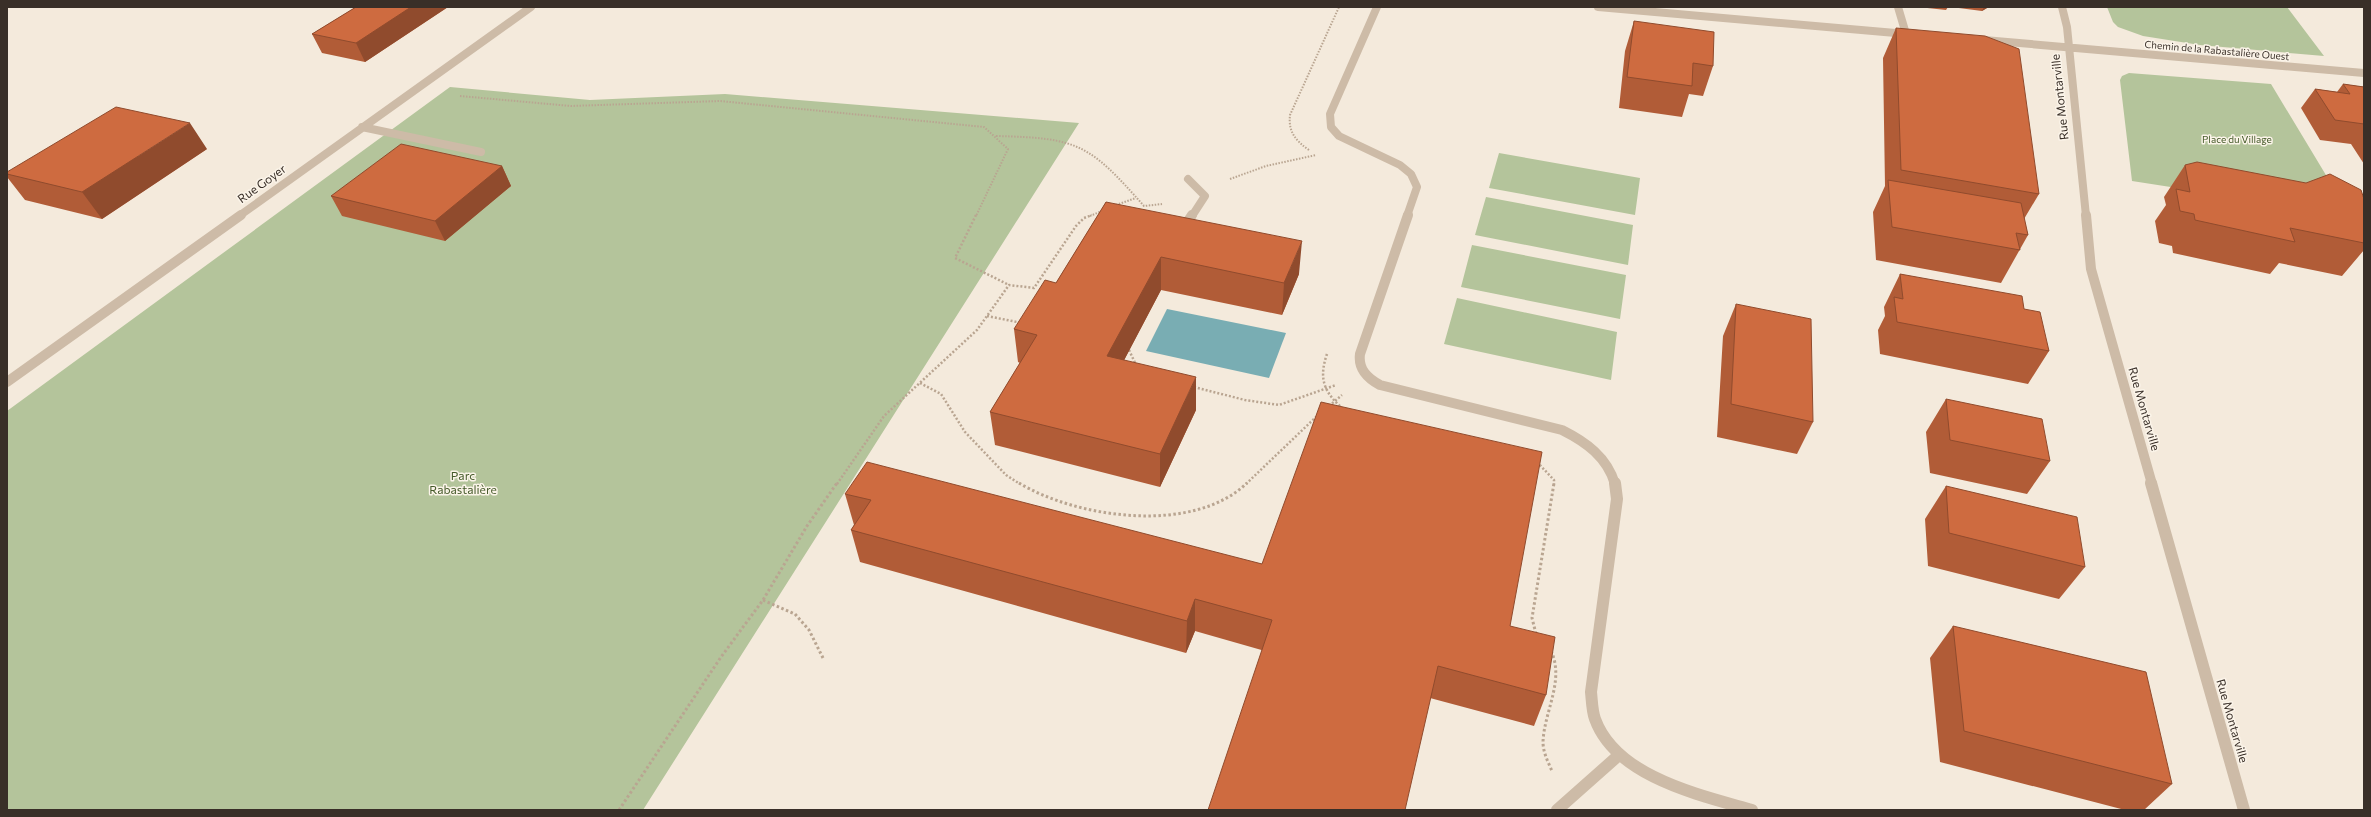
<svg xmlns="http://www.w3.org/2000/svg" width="2371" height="817" font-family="Commissioner,sans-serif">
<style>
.green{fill:#b4c49b}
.water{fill:#79adb3}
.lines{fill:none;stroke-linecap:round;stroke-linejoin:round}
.path-far2{stroke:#b9a591;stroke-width:2;stroke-dasharray:1.5 1.5;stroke-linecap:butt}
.path-far1{stroke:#b9a591;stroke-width:2.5;stroke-dasharray:2 2;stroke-linecap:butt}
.path{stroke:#b9a591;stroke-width:3;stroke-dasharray:2.5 2.5;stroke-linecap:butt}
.minor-far2{stroke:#cdbba7;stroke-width:8}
.minor-far1{stroke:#cdbba7;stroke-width:10}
.minor{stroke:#cdbba7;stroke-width:12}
.wall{fill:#b15c37}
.shaded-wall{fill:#904b2d}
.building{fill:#ce6b40;stroke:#904b2d}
.labels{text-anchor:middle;stroke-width:3;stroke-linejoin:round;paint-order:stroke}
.far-street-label{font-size:10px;fill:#392f28;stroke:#fbf4e9}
.far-park-label{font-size:10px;fill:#455a2a;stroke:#fbf4e9}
.street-label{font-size:12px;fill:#392f28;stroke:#fbf4e9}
.park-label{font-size:12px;fill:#455a2a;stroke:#fbf4e9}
</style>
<rect width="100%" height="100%" fill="#f4eadc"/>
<!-- green -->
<path class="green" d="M2107,7H2287L2324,56L2200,45L2143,36L2118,27L2113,22Z
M2129,73L2271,84L2350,215L2132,181L2120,80L2122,76Z
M450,87L590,100L725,94L1079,123L643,810H7V411Z
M1499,153L1640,178L1635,215L1489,188Z
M1486,197L1633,225L1628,265L1475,235Z
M1472,245L1626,275L1620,319L1461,287Z
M1457,298L1617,332L1611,380L1444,344Z"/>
<!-- water -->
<path class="water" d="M1167,309L1286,333L1269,378L1146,351Z"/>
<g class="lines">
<!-- path-far2 -->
<path class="path-far2" d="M460,96L571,106L720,101L984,127L1008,149L976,216
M996,136C1079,138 1089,144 1144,206L1162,204
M1309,150C1296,141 1288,132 1290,115L1339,7
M1230,179L1266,166L1316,155
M1116,205L1136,198
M1090,216L1102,211"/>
<!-- path-far1 -->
<path class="path-far1" d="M976,215L955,258L1009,285
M987,316L1022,323
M1129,350L1136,365
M1327,354C1319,377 1323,391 1341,407
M920,383L941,394L965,432L1006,475L1020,484
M1194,387L1245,400L1279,405L1336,385
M1329,406L1342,395
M1537,462L1554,480V484
M837,484L884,416L977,330L1009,285L1034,288L1076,226L1084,218L1092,215
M1246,484L1316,417"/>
<!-- path -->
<path class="path" d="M1019,483C1077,518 1193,535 1247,483
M763,600L795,614L809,630L824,660
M1536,634L1532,618L1554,483
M1551,651C1565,680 1544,712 1543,742C1543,752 1548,762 1552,771
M619,810L721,657L763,600L807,526L837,483"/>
<!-- minor-far2 -->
<path class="minor-far2" d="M1377,7L1330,114L1331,127L1339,136L1400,165L1411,174L1417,187L1407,216
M1598,7L1907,34
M1898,7L1906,34
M2062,7L2067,27L2086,216
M1984,40L2364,73
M362,127L481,152
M1188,179L1205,196L1192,216
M239,216L531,7"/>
<!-- minor-far1 -->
<path class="minor-far1" d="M1408,215L1360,354C1358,369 1367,378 1380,385L1562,430C1586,442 1607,457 1615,484
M2086,215L2091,269L2152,484
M1182,230L1192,215
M7,382L241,215"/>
<!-- minor -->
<path class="minor" d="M1615,483L1617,499L1591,692C1592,701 1592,711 1595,719C1616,777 1700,795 1752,810
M2151,483L2244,810
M1557,810L1619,755"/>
</g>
<!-- wall -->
<path class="wall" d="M356,7H448L365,62L322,53L312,34Z
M1918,7H1948L1946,10Z
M1951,7H1988L1987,8L1982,11Z
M1634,21L1713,66L1703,96L1689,94L1682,117L1619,108L1625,51Z
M1896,28L2039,194L2024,219L2028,235L2001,283L1876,260L1873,212L1885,186L1883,58Z
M2343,84L2364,87V164L2351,144L2320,140L2301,108L2315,89L2337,92Z
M207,149L102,219L25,200L7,177V172Z
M2185,165L2364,199V250L2342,276L2279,263L2270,274L2173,253L2172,246L2159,243L2155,221L2166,205L2164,197Z
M502,166L511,186L445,241L342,216L331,196Z
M1106,202L1299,274L1282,315L1161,290L1124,360L1196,410L1160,487L995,445L990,412L1020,363L1018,362L1014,329L1056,283Z
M1900,274L2024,309L2049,351L2028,384L1880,354L1878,330L1885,316L1884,307Z
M1736,304L1813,422L1797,454L1717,437L1723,336Z
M1946,399L2050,461L2027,494L1930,473L1926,432Z
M1946,486L2085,567L2059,599L1928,566L1925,519Z
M845,494L1262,564L1510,626L1546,695L1534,726L1430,698L1195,631L1186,653L860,562L851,530L854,525Z
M1953,626L2172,784L2144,810H2125L1940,762L1930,658Z"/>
<!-- shaded-wall -->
<path class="shaded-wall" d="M411,7H448L365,62L356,43Z
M1984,7H1988L1987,8L1982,11Z
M190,123L207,149L102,219L82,192Z
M502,166L511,186L445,241L435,221Z
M1302,241L1299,274L1282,315L1284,283Z
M1161,257V290L1109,389L1107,356Z
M1196,377V410L1160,487V454Z
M1195,599V631L1186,653L1187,621Z"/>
<!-- building -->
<path class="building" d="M356,7H411L356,43L312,34Z
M1634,21L1714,32L1713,66L1693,63L1692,86L1627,77Z
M1896,28L1985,36L2019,49L2039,194L1901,170Z
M2343,84L2364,87V124L2335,120L2315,89L2350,94Z
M116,107L190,123L82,192L7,174V172Z
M401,144L502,166L435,221L331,196Z
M2197,162L2306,183L2330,174L2361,190L2364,199V243L2290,228L2295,242L2195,220L2194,214L2180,211L2176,189L2190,192L2185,165Z
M1888,180L2021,203L2028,235L2016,233L2020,250L1892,227Z
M1106,202L1302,241L1284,283L1161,257L1107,356L1196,377L1160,454L990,412L1037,335L1014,329L1045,280L1056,283Z
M1900,274L2022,296L2024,309L2040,312L2049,351L1897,322L1894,297L1903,299Z
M1736,304L1811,319L1813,422L1731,404Z
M1946,399L2042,419L2050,461L1950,440Z
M1321,402L1542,452L1510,626L1555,637L1546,695L1438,666L1405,810H1208L1272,620L1195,599L1187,621L851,530L871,500L845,494L867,462L1262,564Z
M1946,486L2077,517L2085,567L1949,533Z
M1953,626L2146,672L2172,784L1964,731Z"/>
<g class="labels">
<!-- far-street labels -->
<g class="far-street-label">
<text transform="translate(2217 50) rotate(5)" y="4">Chemin de la Rabastalière Ouest</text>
</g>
<!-- far-park labels -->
<g class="far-park-label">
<text x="2237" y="143">Place du Village</text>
</g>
<!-- street labels -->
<g class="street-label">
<text transform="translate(2060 97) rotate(-96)" y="4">Rue Montarville</text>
<text transform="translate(262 184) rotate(-36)" y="4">Rue Goyer</text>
<text transform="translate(2144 409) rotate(74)" y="4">Rue Montarville</text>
<text transform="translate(2232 721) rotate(74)" y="4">Rue Montarville</text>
</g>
<!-- park labels -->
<g class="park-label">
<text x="463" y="480">Parc<tspan x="463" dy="14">Rabastalière</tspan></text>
</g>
</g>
<!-- border -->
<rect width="2371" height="817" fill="none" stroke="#392f28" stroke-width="16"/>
</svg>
